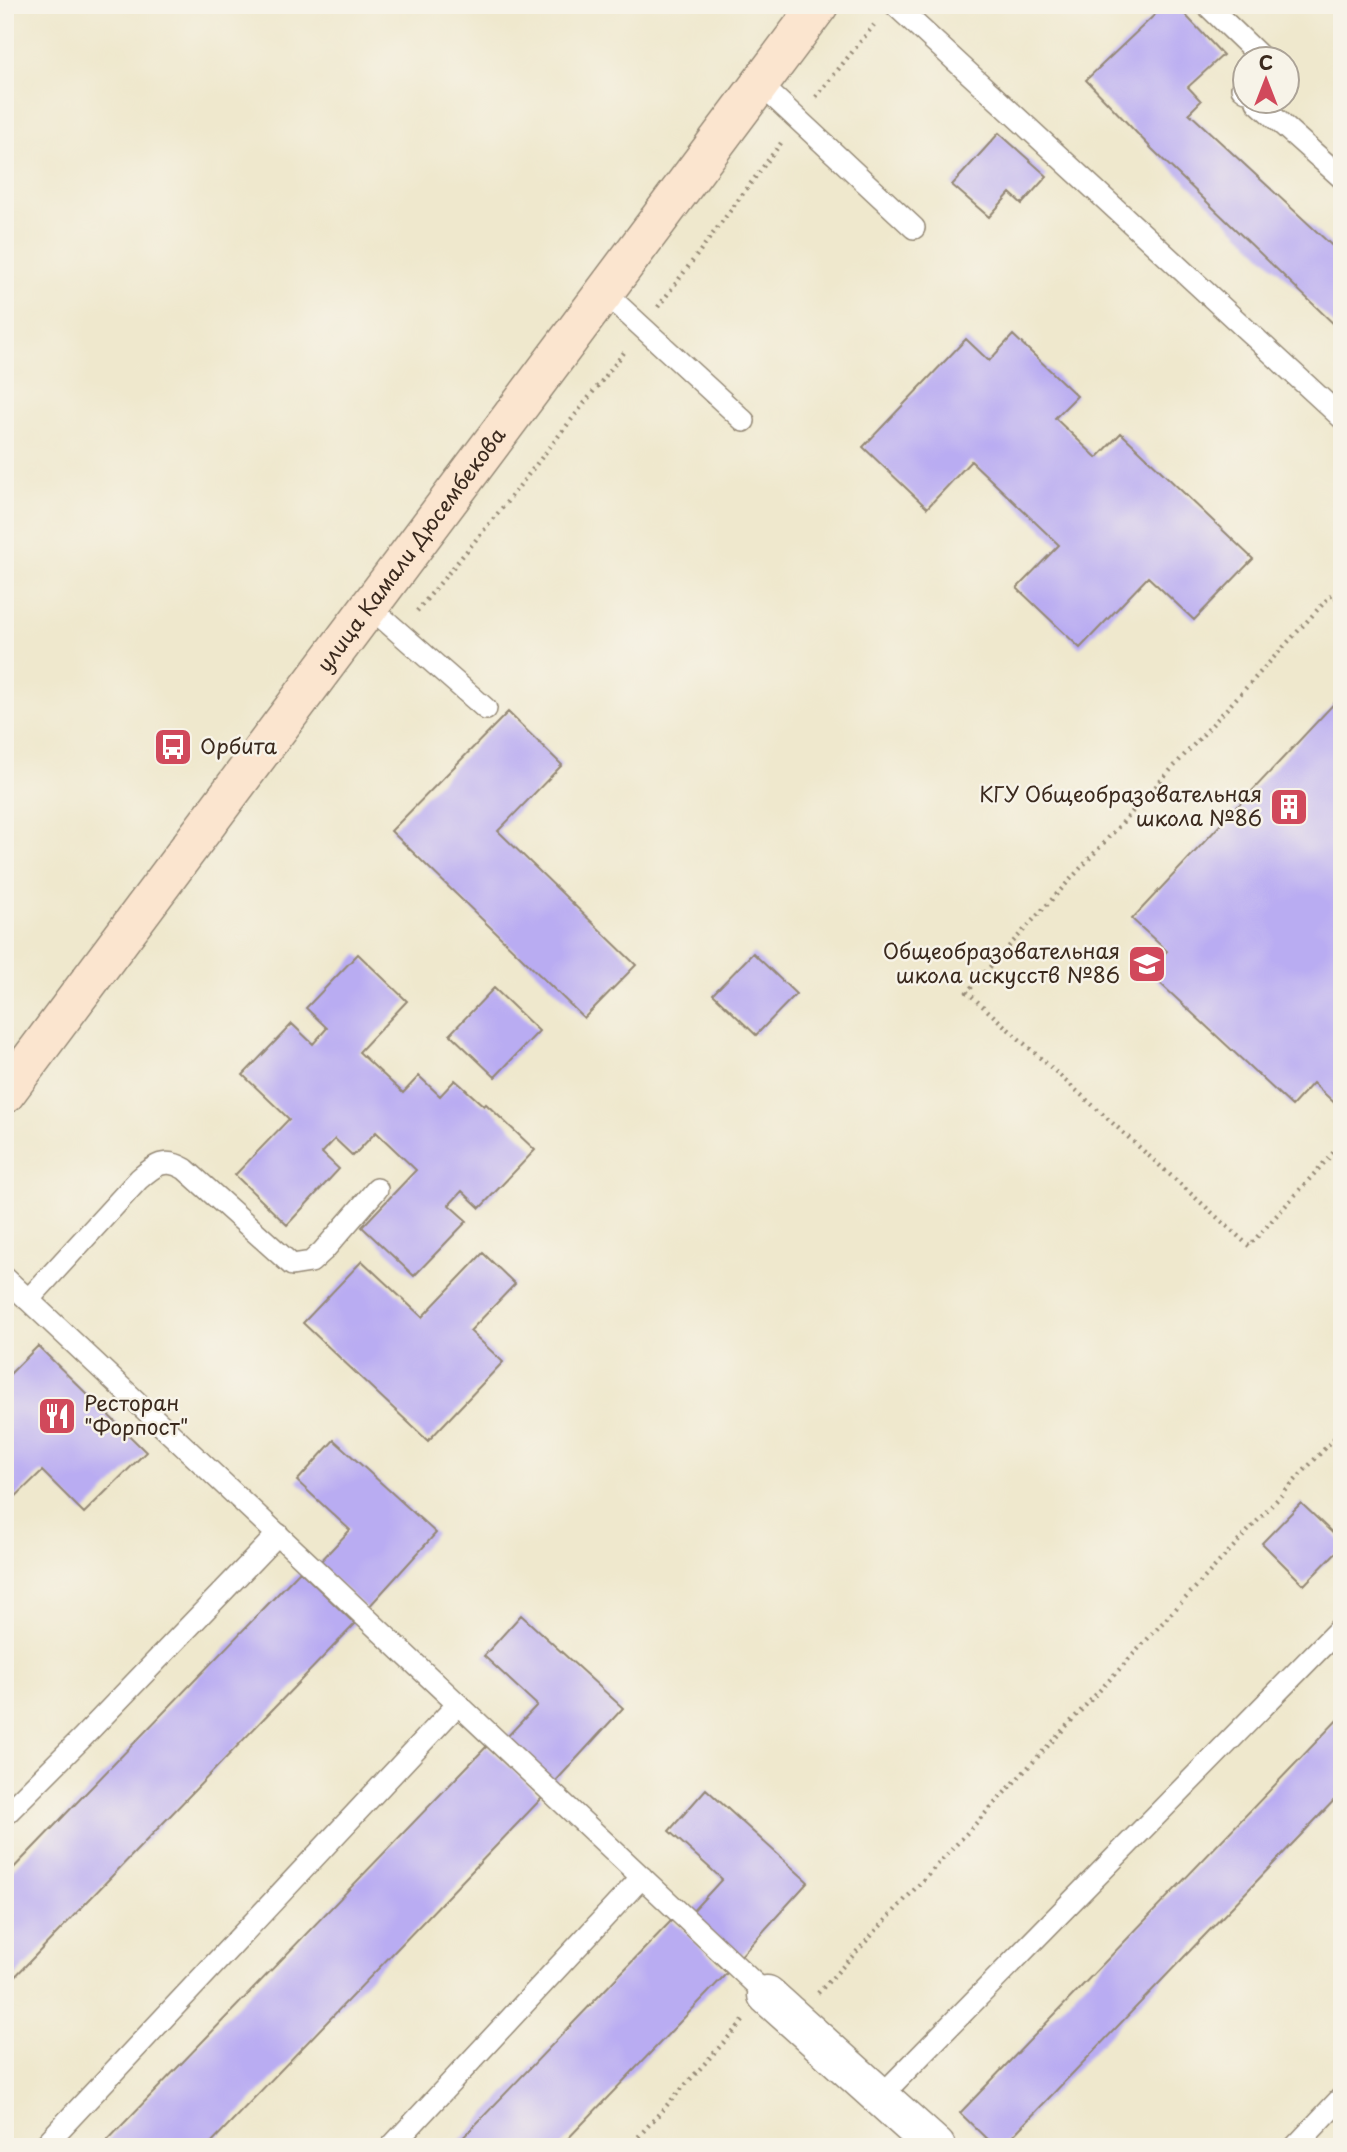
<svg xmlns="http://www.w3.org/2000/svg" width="1347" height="2152" font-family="'Playpen Sans',sans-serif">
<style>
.building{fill:#b9acf2}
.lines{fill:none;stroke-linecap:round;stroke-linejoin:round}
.service-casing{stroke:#958976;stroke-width:24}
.minor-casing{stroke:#958976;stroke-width:41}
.secondary-casing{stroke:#958976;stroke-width:41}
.path{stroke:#958976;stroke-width:4.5;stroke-dasharray:2 5;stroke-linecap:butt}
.service{stroke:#fff;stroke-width:21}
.minor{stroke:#fff;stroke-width:38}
.secondary{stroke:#fbe5cf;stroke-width:38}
.labels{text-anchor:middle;stroke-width:5;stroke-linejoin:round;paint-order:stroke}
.street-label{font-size:21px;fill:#3b2a1e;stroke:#f7f3e8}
.poi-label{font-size:21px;fill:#3b2a1e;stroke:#f7f3e8;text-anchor:start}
</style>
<rect width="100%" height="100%" fill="#f7f3e8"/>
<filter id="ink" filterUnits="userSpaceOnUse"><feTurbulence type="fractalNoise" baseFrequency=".0143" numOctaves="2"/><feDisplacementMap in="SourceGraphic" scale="14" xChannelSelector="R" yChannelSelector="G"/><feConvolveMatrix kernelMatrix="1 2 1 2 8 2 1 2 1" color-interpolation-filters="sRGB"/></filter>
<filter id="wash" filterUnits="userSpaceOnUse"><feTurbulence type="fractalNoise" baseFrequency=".00686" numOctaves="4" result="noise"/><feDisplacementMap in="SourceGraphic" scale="28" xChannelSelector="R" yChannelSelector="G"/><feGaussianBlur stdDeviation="1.57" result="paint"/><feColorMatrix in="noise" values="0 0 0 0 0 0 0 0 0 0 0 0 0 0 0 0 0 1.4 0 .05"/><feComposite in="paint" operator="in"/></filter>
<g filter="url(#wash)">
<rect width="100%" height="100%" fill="#efe8cd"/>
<g id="blocks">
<!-- building -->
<path class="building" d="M1165,5H1176L1223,55L1188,87L1201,101L1189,113L1342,255V332L1152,149L1086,80Z
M999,133L1047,176L1022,204L1010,193L989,217L952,185Z
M1013,335L1077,396L1055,418L1097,458L1121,433L1253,559L1194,620L1148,577L1080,648L1017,588L1059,545L971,461L927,508L863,447L966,339L989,361Z
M1342,695V1110L1313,1083L1292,1106L1148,972L1167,951L1132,919Z
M508,712L562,765L498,831L636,965L584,1018L391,831Z
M753,953L796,994L756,1035L713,994Z
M358,954L407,1001L359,1052L403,1093L419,1076L440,1096L455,1080L484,1106L486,1104L535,1150L480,1208L462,1191L449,1205L467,1221L414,1276L362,1227L416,1170L376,1132L353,1156L335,1139L322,1153L339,1169L287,1225L235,1175L289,1119L243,1075L292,1024L313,1044L327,1028L306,1008Z
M494,988L539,1031L495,1077L450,1034Z
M483,1253L515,1284L470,1331L503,1362L428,1441L303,1323L362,1261L422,1317Z
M38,1346L146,1452L84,1513L42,1471L5,1507V1379Z
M334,1440L436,1533L367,1609L318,1564L350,1530L297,1481Z
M1301,1503L1342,1542V1546L1304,1585L1262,1543Z
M300,1571L355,1624L5,1987V1877Z
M521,1615L623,1708L554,1783L505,1739L537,1705L484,1656Z
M1342,1715V1792L1002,2147H995L960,2113Z
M487,1746L542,1798L207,2147H101Z
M706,1789L808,1882L739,1958L690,1914L722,1879L669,1831Z
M672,1920L727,1973L560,2147H454Z"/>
</g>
</g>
<g filter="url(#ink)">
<use href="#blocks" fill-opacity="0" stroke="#958976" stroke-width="2"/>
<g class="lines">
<defs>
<path id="service" d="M895,5L1342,418
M1207,5L1264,60
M760,84L914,228
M1246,84L1242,88L1246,91
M1257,102L1342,178
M604,292L744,421
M370,607L486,709
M5,1278L767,1995
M28,1300L139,1179C155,1165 165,1157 185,1169L292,1265L311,1262L323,1251L377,1189
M5,1815L83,1737L278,1534
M880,2097L1342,1626
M43,2147L458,1704
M391,2147L642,1877
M1295,2147L1342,2097"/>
<path id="minor" d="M767,1995L936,2147"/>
<g id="secondary">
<path id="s1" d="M5,1094L819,5"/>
</g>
</defs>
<!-- service casing -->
<use href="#service" class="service-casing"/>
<!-- minor casing -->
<use href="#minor" class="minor-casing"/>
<!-- secondary casing -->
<use href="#secondary" class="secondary-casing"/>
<!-- path -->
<path class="path" d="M816,97L874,25
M658,307L781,143
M1342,603L1332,594L967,992L1249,1246L1342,1143
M417,611L499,512L626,350
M818,1993L1342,1430
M629,2147L744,2020"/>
<!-- service -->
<use href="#service" class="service"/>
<!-- minor -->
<use href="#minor" class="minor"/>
<!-- secondary -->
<use href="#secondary" class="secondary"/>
</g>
</g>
<!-- icons -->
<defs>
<symbol id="bus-square" viewBox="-11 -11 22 22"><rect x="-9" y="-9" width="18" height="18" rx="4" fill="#d1495b" stroke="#f7f3e8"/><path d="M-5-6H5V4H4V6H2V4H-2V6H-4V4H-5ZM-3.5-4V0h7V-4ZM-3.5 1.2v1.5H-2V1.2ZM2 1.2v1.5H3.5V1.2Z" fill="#fff"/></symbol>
<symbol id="building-square" viewBox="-11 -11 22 22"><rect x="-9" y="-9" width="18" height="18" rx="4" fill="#d1495b" stroke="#f7f3e8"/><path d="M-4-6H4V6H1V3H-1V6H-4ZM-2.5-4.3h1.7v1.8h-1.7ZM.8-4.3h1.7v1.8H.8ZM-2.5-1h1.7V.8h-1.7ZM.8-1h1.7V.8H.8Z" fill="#fff"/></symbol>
<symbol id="school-square" viewBox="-11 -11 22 22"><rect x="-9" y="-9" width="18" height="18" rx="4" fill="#d1495b" stroke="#f7f3e8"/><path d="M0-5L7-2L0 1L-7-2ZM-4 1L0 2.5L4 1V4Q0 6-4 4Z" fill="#fff"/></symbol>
<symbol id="restaurant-square" viewBox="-11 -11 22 22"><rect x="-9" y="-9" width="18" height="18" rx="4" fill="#d1495b" stroke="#f7f3e8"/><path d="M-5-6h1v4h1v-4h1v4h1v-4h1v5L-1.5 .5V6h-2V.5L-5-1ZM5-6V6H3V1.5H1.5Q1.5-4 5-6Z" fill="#fff"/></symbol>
</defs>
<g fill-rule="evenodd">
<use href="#bus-square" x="151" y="725" width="44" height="44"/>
<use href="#building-square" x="1267" y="785" width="44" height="44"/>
<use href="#school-square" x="1125" y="942" width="44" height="44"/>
<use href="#restaurant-square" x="35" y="1394" width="44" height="44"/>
</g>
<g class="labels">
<!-- street labels -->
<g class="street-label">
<text dy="7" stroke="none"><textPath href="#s1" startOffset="679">улица Камали Дюсембекова</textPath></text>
</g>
<!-- poi labels -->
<g class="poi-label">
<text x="200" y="754">Орбита</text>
<text x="1262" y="802" text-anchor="end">КГУ Общеобразовательная<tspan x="1262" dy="24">школа №86</tspan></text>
<text x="1120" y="959" text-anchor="end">Общеобразовательная<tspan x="1120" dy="24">школа искусств №86</tspan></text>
<text x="84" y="1411">Ресторан<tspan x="84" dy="24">"Форпост"</tspan></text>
</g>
</g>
<!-- margin -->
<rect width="1347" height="2152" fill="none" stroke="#f7f3e8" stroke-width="28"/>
<!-- north arrow -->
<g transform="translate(1266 80)"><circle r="33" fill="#f7f3e8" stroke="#aca397" stroke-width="2"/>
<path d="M0-5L12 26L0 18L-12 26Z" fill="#d1495b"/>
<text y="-10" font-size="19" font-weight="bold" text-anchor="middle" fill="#3b2a1e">С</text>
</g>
</svg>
